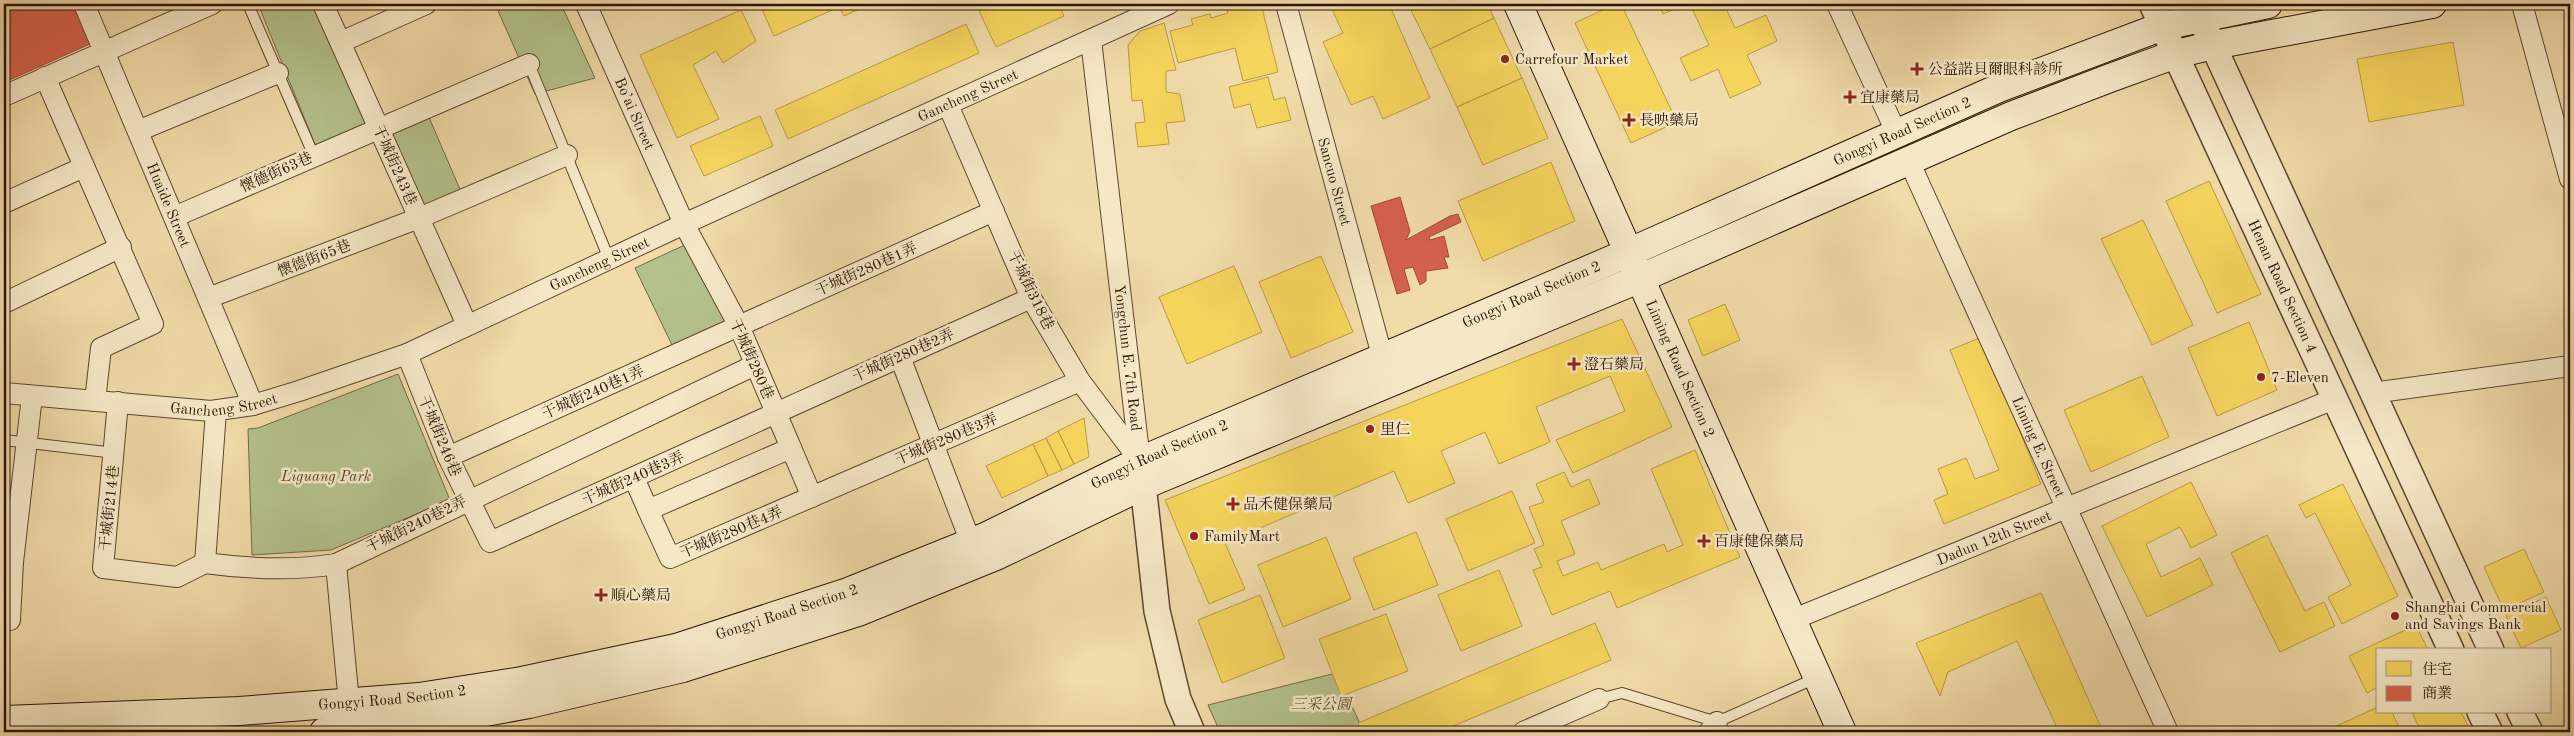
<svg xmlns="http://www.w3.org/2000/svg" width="2574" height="736" font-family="'Old Standard TT','Noto Serif TC',serif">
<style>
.green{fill:#b4c18c;stroke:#706a49}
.homes{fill:#f6d55c;stroke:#b99b42}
.shops{fill:#d6604d;stroke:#a34938}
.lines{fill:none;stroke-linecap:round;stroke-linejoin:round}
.service-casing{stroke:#5d462f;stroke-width:12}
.minor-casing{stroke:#5d462f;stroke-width:22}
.tertiary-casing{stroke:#5d462f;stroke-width:28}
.secondary-casing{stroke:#2c1406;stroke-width:30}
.service{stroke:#f6e8c7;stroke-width:10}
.minor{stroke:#f6e8c7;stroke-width:20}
.tertiary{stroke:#f6e8c7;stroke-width:25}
.secondary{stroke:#f6e8c7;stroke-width:28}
.poi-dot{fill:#8f2418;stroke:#f6e8c7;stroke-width:2}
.labels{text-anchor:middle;stroke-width:5;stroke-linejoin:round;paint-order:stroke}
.poi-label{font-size:15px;fill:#2c1406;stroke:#f6e8c7;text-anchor:start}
.street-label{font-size:15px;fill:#2c1406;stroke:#f6e8c7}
.park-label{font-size:15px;font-style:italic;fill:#55482e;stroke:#f6e8c7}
</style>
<rect width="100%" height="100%" fill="#f1dba9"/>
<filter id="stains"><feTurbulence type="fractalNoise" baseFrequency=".004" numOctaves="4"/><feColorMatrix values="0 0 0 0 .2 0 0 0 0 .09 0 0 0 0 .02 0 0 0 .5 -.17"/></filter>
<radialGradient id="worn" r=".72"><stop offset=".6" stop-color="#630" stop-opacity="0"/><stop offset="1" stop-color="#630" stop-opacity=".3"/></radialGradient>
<!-- green -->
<path class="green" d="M258,4H314L369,122L316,147Z
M495,4H561L595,78L535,94Z
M428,115L462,194L421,212L386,133Z
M689,243L729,320L673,347L635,268Z
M398,374L450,500L331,550L252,555L248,429L258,428Z
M1336,673L1364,732H1220L1208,705Z"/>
<!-- homes -->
<path class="homes" d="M763,4H837L839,7L774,36L760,5Z
M838,4H870L844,16Z
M995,4H1059L1064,16L996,47L979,11Z
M1225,4H1261L1278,72L1243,81L1235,48L1178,63L1170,31L1193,25L1191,19L1210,14L1211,18L1228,13Z
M1338,4H1389L1430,98L1383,119L1373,96L1351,105L1323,42L1343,33L1331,7Z
M1408,4H1487L1494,18L1430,49Z
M1615,4H1621L1677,122L1631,143L1575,23Z
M1659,4H1686L1663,14Z
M1690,4H1724L1735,28L1766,15L1777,41L1747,55L1761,84L1730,98L1718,69L1691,81L1680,58L1709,45Z
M741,10L756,41L723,63L716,51L693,65L719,119L677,138L640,55Z
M1494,18L1522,78L1457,107L1430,49Z
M1164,23L1176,70L1166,71V92L1180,94L1185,121L1166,123L1169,144L1138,147L1135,123L1145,122L1142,100L1132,101L1128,45L1140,31Z
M966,24L979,53L788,139L775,110Z
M2453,42L2464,105L2369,122L2357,59Z
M1268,77L1274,100L1285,97L1291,120L1257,128L1250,104L1234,108L1229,87Z
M1522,78L1548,138L1483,165L1457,107Z
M760,116L773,146L704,176L690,146Z
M1551,162L1575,221L1483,261L1458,201Z
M2209,181L2261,294L2217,313L2166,201Z
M2143,220L2193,325L2152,345L2101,239Z
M1321,256L1353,332L1291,358L1259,282Z
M1234,266L1262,332L1187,364L1159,297Z
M1725,304L1740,340L1703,356L1688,320Z
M1622,319L1672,427L1573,473L1556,440L1625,411L1610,376L1536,407L1550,442L1499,464L1485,432L1441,451L1455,483L1408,503L1394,471L1225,543L1245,589L1209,604L1165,500Z
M2249,322L2277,390L2217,416L2188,348Z
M1982,337L2041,484L1944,524L1934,500L1948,494L1938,469L1966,458L1975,479L1999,470L1950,350Z
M2142,376L2169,437L2091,472L2064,410Z
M1084,418L1089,457L1074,464L1058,431Z
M1058,431L1074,464L1062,470L1046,438Z
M1046,438L1062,470L1048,476L1033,444Z
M1033,444L1048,476L1002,498L986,466Z
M1695,450L1740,557L1617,608L1610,591L1552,615L1533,570L1542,567L1534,549L1544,545L1529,507L1544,502L1536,484L1564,472L1571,487L1589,479L1600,504L1561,521L1575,554L1557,561L1563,576L1598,562L1601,570L1664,544L1667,552L1683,545L1651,469Z
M2191,482L2217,535L2191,548L2180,527L2146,544L2161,577L2200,558L2213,585L2147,617L2102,526Z
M2343,484L2398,596L2342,624L2328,597L2351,585L2315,513L2306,518L2299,505Z
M1512,491L1535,543L1468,571L1446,519Z
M1416,532L1438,585L1374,610L1353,558Z
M2267,535L2305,611L2324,602L2335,626L2280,652L2231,553Z
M1326,537L1351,599L1283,627L1258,565Z
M2524,549L2544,592L2504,610L2484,567Z
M1499,570L1522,626L1461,651L1438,595Z
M2041,593L2103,732H2059L2017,641L1948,672L1940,696L1916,643Z
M1260,595L1285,658L1222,683L1198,620Z
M2546,597L2561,630L2521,648L2506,615Z
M1386,614L1408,671L1341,696L1319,639Z
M1595,623L1611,660L1439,732H1362L1358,723Z
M2416,625L2428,650H2378V687L2367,693L2349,656Z
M2378,707V712H2392L2401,732H2331L2330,729Z
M2412,712H2461L2471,732H2421Z"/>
<!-- shops -->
<path class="shops" d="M4,4H74L92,43L5,82Z
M1400,197L1410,231L1406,240L1450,216L1458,214L1461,222L1429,237L1430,240L1444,236L1449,257H1444L1448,268L1426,271V281L1420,285L1413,267L1404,269L1410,290L1397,294L1371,206Z"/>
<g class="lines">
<defs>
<path id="service" d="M248,4L314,156
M529,64L609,259
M4,440L115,453
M1599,699L1622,693L1717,722L1816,678"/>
<g id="minor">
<path id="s1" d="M84,4L253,405"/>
<path d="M323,4L467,325"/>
<path id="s2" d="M586,4L684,224L739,326L812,497"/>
<path id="s3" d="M1286,4L1383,359"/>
<path d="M1837,4L1897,134"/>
<path d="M2522,4L2570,179"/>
<path id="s4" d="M1091,40L1140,461"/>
<path d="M341,42L426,4"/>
<path d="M45,77L153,324L101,348L95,401"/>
<path d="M4,96L212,4"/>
<path d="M948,105L1031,298L1080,381L1140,461"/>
<path d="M138,131L278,73"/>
<path id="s5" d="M1909,161L2168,732"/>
<path d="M4,203L84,167"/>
<path d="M174,217L529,64"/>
<path d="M208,298L419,218L567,155"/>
<path d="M4,303L121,247"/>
<path d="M407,354L448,457L490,542L1031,298"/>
<path d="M900,357L971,543"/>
<path id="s6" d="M4,393L211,411L253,405L299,391L407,354L684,224L1169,4"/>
<path d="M2372,393L2570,366"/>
<path d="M118,402L103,568L177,577L205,563"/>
<path d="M216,411L205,563C249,569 292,571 336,564L755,365"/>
<path d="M448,457L994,211"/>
<path d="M634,478L648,510L791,448"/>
<path d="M648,510L670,558L1080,381"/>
<path d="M4,561L13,562L32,396"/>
<path d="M336,564L349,703"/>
<path id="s7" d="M1794,619L2334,399"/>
<path d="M10,620L13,562"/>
<path d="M1523,732L1599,699"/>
<path d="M1709,732L1717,722"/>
</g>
<g id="tertiary">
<path id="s8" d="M2152,4L2451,650"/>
<path d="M2194,4L2491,650"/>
<path d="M1141,466L1157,611L1178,699L1192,732"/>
<path d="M2480,712L2490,732"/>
<path d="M2520,712L2530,732"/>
</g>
<g id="secondary">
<path id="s9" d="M1518,4L1842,732"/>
<path id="s10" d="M4,720L239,711L419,697L522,681L676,648L848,592L985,537L1140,461L1630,252L1999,88L2163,26L2268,4"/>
<path d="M324,732L426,723L529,704L683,668L858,612L998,555L1144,485L1641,278L2011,116L2110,78L2176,54L2214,45L2432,4"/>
</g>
</defs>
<!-- service casing -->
<use href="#service" class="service-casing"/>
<!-- minor casing -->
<use href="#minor" class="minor-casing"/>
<!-- tertiary casing -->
<use href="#tertiary" class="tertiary-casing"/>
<!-- secondary casing -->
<use href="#secondary" class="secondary-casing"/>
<!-- service -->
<use href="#service" class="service"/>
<!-- minor -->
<use href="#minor" class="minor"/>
<!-- tertiary -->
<use href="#tertiary" class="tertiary"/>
<!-- secondary -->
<use href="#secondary" class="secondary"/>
</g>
<!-- markers -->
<g class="poi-dot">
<circle cx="1505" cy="59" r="5"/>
<path d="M1914.5 61.5h5v5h5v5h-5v5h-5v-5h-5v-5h5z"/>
<path d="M1847.5 89.5h5v5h5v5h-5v5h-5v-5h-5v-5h5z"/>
<path d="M1626.5 112.5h5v5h5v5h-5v5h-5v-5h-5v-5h5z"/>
<path d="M1571.5 356.5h5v5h5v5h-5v5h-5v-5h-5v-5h5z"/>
<circle cx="2261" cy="377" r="5"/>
<circle cx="1370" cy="429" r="5"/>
<path d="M1230.5 496.5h5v5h5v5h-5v5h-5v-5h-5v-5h5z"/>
<circle cx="1194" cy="536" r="5"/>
<path d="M1701.5 533.5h5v5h5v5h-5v5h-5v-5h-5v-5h5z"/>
<path d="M598.5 587.5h5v5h5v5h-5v5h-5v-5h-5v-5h5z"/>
<circle cx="2395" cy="616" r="5"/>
</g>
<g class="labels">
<!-- poi labels -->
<g class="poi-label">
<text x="1515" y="64">Carrefour Market</text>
<text x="1928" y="74">公益諾貝爾眼科診所</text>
<text x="1860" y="102">宜康藥局</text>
<text x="1639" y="125">長映藥局</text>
<text x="1584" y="369">澄石藥局</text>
<text x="2271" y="382">7-Eleven</text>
<text x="1380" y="434">里仁</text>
<text x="1243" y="509">品禾健保藥局</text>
<text x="1204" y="541">FamilyMart</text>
<text x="1714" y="546">百康健保藥局</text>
<text x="611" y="600">順心藥局</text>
<text x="2405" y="612">Shanghai Commercial<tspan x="2405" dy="17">and Savings Bank</tspan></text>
</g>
<!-- street labels -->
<g class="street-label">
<text dy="5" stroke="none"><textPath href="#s6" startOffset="1030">Gancheng Street</textPath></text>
<text dy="5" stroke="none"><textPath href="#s2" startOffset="120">Bo’ai Street</textPath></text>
<text dy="5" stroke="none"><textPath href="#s10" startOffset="2009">Gongyi Road Section 2</textPath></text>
<text transform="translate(395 165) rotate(66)" y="5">干城街243巷</text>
<text transform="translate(276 172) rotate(-24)" y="5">懷德街63巷</text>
<text dy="5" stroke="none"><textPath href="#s3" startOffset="184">Sancuo Street</textPath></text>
<text dy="5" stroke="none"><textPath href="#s1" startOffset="218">Huaide Street</textPath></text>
<text transform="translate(314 258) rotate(-21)" y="5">懷德街65巷</text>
<text dy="5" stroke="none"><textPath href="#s6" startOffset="625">Gancheng Street</textPath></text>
<text transform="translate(866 269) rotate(-24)" y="5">干城街280巷1弄</text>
<text dy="5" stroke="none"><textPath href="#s8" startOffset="311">Henan Road Section 4</textPath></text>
<text transform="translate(1031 290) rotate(64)" y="5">干城街318巷</text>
<text dy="5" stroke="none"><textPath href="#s10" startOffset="1604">Gongyi Road Section 2</textPath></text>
<text transform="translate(903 355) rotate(-24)" y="5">干城街280巷2弄</text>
<text dy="5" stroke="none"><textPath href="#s4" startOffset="320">Yongchun E. 7th Road</textPath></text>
<text transform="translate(752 359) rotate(66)" y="5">干城街280巷</text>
<text dy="5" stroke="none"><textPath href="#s9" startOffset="399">Liming Road Section 2</textPath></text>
<text transform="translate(593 392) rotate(-24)" y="5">干城街240巷1弄</text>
<text dy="5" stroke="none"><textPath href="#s6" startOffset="221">Gancheng Street</textPath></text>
<text transform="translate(440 436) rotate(67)" y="5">干城街246巷</text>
<text transform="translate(946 439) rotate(-23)" y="5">干城街280巷3弄</text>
<text dy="5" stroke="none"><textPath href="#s5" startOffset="314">Liming E. Street</textPath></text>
<text dy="5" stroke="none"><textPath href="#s10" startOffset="1199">Gongyi Road Section 2</textPath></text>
<text transform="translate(633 478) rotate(-24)" y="5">干城街240巷3弄</text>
<text transform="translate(109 508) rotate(-84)" y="5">干城街214巷</text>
<text transform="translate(416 524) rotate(-26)" y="5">干城街240巷2弄</text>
<text transform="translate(731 532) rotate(-23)" y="5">干城街280巷4弄</text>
<text dy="5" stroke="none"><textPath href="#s7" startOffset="216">Dadun 12th Street</textPath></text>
<text dy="5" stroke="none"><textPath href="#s10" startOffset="794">Gongyi Road Section 2</textPath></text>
<text dy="5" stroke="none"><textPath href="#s10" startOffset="389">Gongyi Road Section 2</textPath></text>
</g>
<!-- park labels -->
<g class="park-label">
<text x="326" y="481">Liguang Park</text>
<text x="1321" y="709">三采公園</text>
</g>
</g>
<!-- margin -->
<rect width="2574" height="736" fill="none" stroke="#f1dba9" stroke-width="20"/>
<rect x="5" y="5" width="2564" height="726" fill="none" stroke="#2c1406" stroke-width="2.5"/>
<rect x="10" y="10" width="2554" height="716" fill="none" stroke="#2c1406"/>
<!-- legend -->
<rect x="2376" y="648" width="175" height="65" fill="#f6e8c7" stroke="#a5937a"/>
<rect x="2386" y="661" width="25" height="15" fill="#f6d55c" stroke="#a5937a"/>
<text x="2422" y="674" font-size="15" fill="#2c1406">住宅</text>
<rect x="2386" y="686" width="25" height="15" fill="#d6604d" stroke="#a5937a"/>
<text x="2422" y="698" font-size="15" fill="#2c1406">商業</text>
<rect width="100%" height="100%" filter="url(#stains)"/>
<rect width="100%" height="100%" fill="url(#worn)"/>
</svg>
